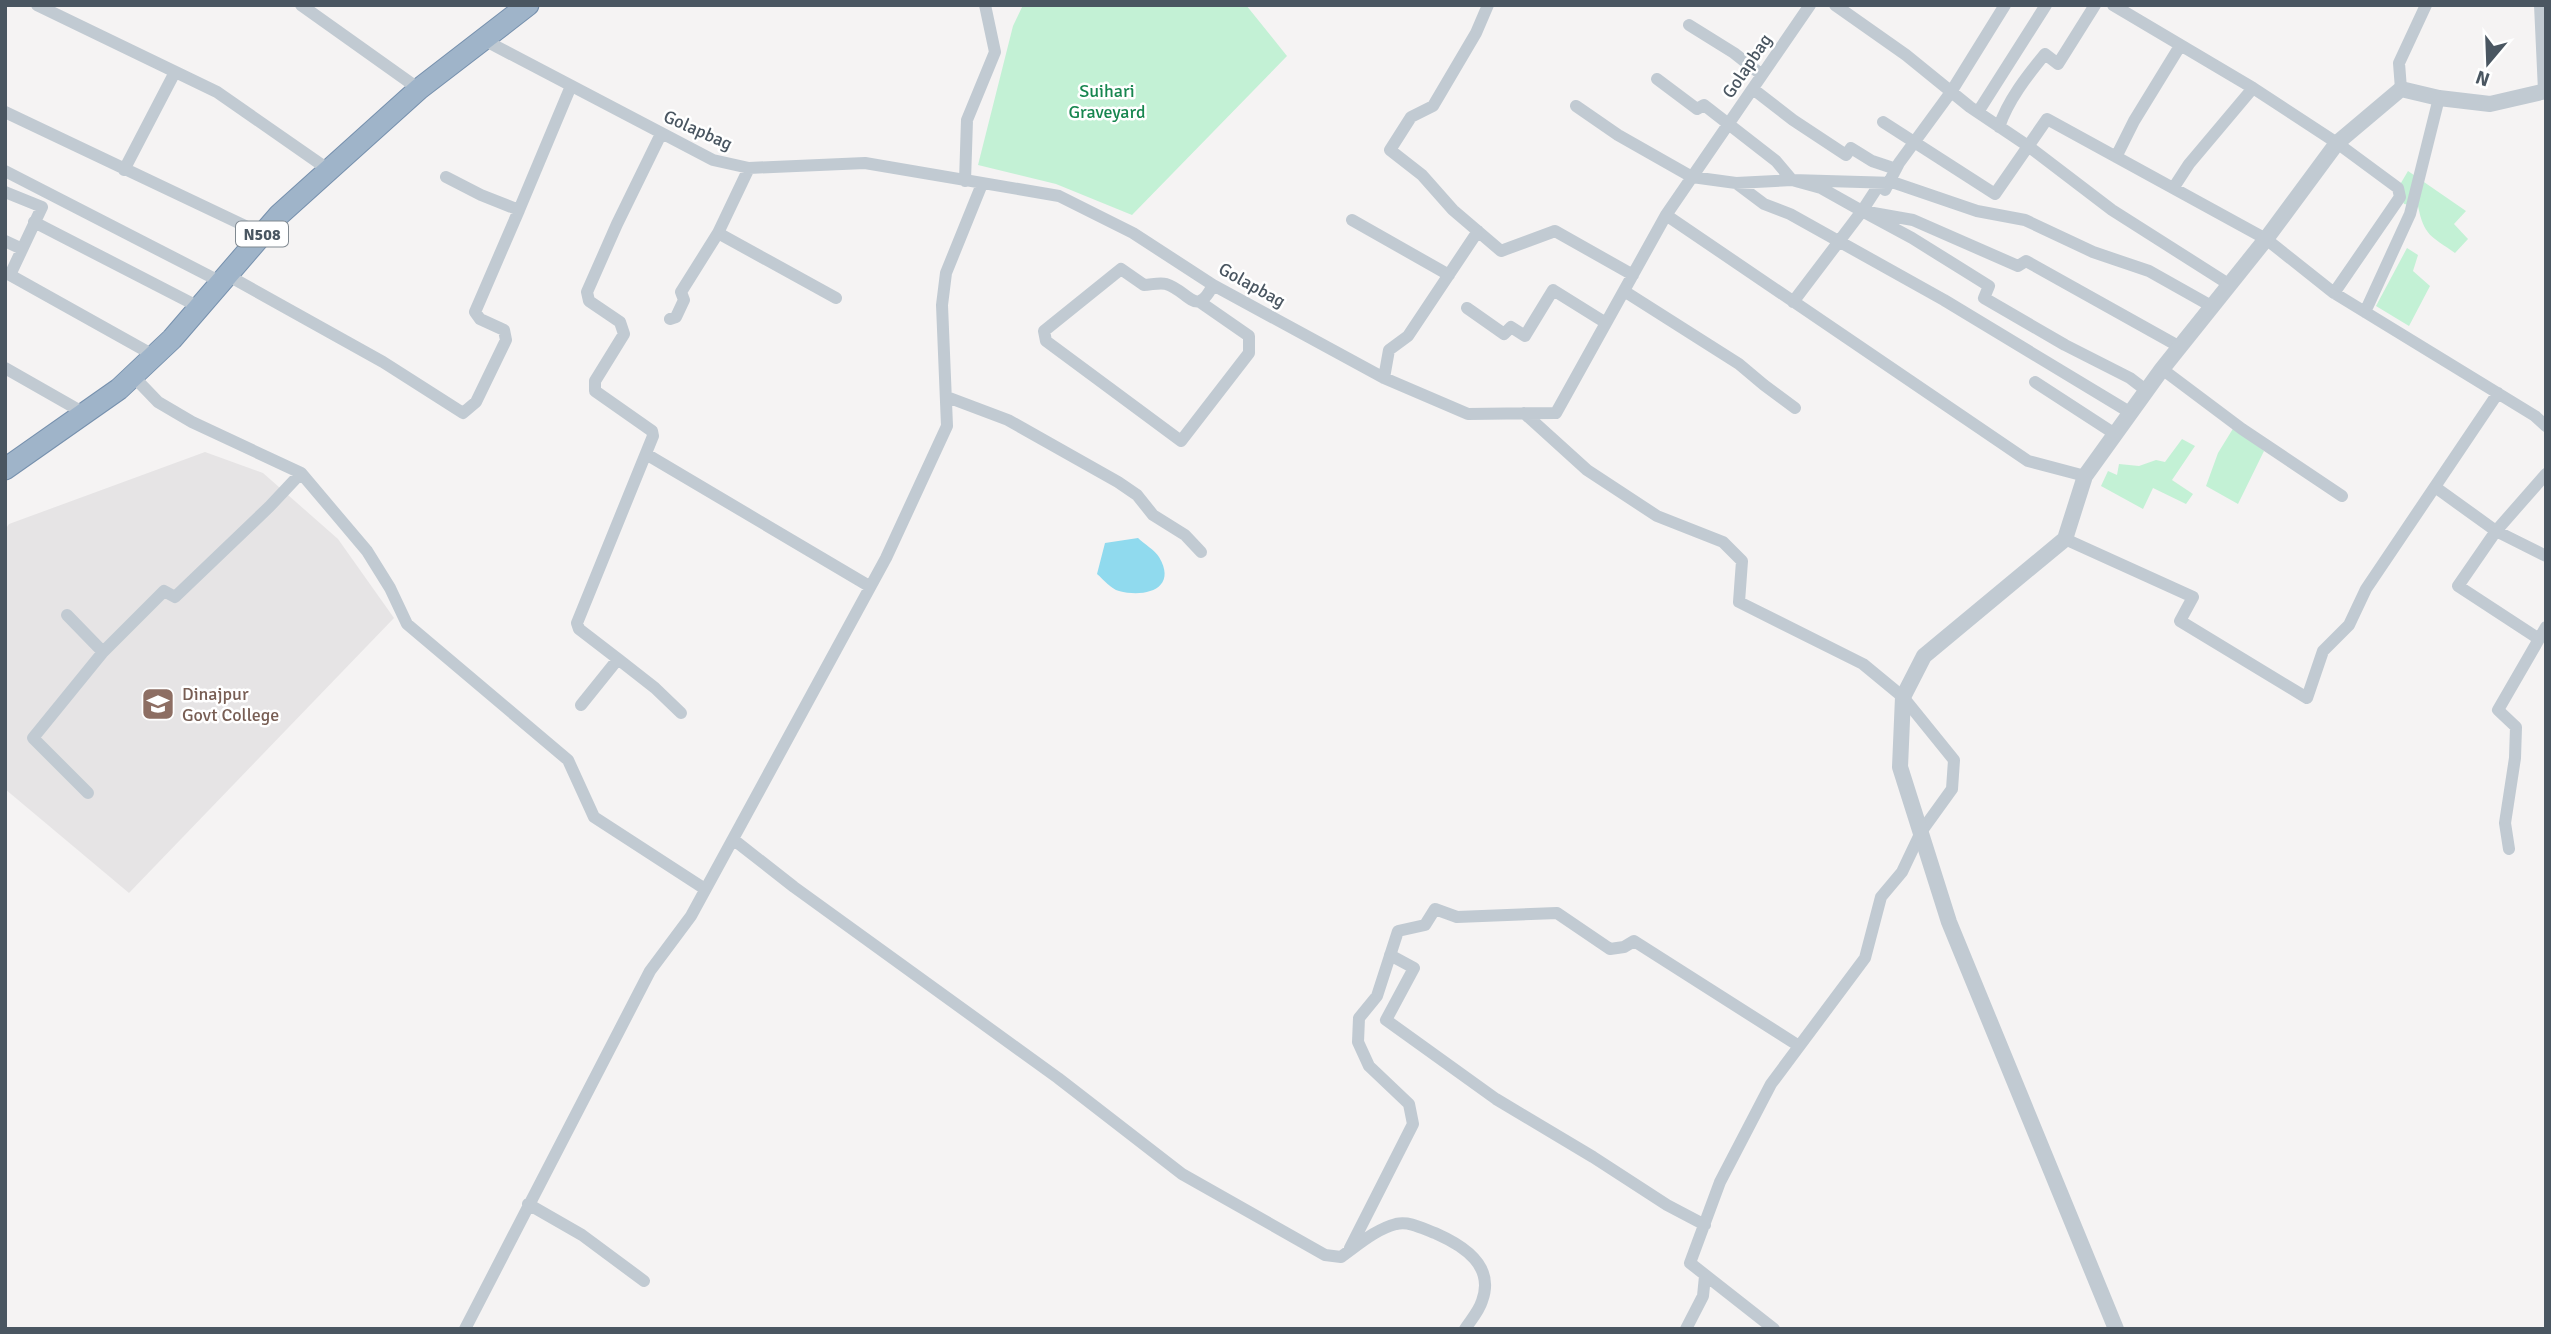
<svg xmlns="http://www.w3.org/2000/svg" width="2551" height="1334" font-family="Signika,sans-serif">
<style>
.education{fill:#e6e4e5}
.green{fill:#c3f1d5}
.water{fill:#90daee}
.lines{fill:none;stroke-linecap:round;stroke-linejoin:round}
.trunk-casing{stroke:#7690ad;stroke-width:23}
.minor{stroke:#c1cad2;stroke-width:12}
.tertiary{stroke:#c1cad2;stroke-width:16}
.trunk{stroke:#9fb4c9;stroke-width:21}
.labels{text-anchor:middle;stroke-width:5;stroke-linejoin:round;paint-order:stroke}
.shield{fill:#fff;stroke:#808990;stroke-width:2}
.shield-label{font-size:16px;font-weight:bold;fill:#4a5661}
.street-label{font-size:18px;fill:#4a5661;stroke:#fff}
.park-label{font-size:18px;fill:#17864f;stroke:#fff}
.education-label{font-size:18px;fill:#785e54;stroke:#fff;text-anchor:start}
</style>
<rect width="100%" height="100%" fill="#f5f3f3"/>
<!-- education -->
<path class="education" d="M205,452L263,473L338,539L394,618L129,893L5,789V530L9,524Z"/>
<!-- green -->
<path class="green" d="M1023,5H1246L1287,56L1132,215L1056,184L978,165L1013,26Z
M2408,171L2466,211L2454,224L2468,239L2455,253C2431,236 2424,236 2418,206L2404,204L2398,188Z
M2407,248L2418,255L2413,271L2430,286L2409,326L2376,306Z
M2234,427L2264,451L2238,504L2206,486L2218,453Z
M2182,439L2195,446L2172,480L2193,494L2186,504L2153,488L2143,509L2101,486L2108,471L2117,475L2119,464L2139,466L2156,460L2165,462Z"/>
<!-- water -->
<path class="water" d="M1138,538C1144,544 1155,550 1159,557C1178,589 1145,598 1119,591C1111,589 1104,580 1097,574L1105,543Z"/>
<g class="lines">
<defs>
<path id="trunk" d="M5,469L119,389L172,339L279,215L419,89L528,5"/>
</defs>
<!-- trunk casing -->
<use href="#trunk" class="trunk-casing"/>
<!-- minor -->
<path class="minor" d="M37,5L217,92L329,170
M301,5L419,89
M1488,5L1476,33L1433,106L1411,117L1390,150L1422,175L1453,210L1501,251L1555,231L1633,275
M1835,5L1906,55L1970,107L2028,146L2112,210L2230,285
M2113,5L2253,88L2337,143L2398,188L2400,197L2334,293L2535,416L2546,426
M1689,25L1734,53L1762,75
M484,40L713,160L749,168L865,163L1059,196L1133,233L1213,285L1384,378L1468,414L1556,413L1666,215L1810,5
M1657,79L1697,109L1704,105L1776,161L1792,180L1821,188L1862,211L1913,220L2018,266L2026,261L2180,347
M1753,89L1793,120L1846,155L1851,148L1872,161L1896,169
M2401,89L2399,63L2426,5
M1576,106L1618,135L1692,177L1736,183L1792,180L1895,183L1977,211L2025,220L2093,252L2149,271L2213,307
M5,112L262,234
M1978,112L2046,5
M1883,122L1995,194L2047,119L2266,239L2334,293
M1999,127C2008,100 2027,76 2045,54L2058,64L2095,5
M2116,157L2134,121L2180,46
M749,168L718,233L836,298
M124,170L175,72
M5,171L221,282
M965,181L967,120L995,52L985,5
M1736,183L1764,204L1790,214L1944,300L2131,413
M2174,187L2189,164L2253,88
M5,192L42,207L10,275L155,356
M519,210L571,86
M1862,211L1877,188L1880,185L1885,190L1899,163L1951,92L2005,5
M1666,215L2028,461L2085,476
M1352,220L1449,275
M34,222L199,307
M5,241L22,249
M227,275L383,362L463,413L476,402L506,340L504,330L480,319L475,312L519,210L481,195L446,177
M1624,291L1739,364L1764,385L1795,408
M1200,302L1249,336V353L1181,441L1046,341L1044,331L1121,269L1144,285C1151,285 1159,282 1166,284C1189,291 1196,319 1213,285
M1793,302L1862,211L1912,238L1989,286L1984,298L2065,345L2130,378L2147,391
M1467,308L1504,334L1511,327L1525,336L1553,290L1606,323
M2365,312L2410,214L2439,98
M670,319L676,317L684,300L681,292L718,233
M5,368L84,413
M2162,369L2242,429L2342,496
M133,376L158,402L192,422L301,473L367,551L390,588L407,624L568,760L594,817L705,889
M1384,378L1389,350L1408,336L1478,231
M2035,382L2115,434
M947,397L1008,420L1118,482L1137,495L1153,515L1185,535L1201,552
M1524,413L1587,470L1657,516L1723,542L1742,561L1739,602L1863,664L1903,697L1954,760L1952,789L1921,832L1902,872L1881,897L1865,958L1771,1084L1720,1182L1690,1263L1774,1329
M646,454L869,586
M2546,474L2496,531L2546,556
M2435,487L2496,531L2458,586L2539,639
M2065,539L2193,597L2180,621L2307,698L2323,651L2349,625L2366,589L2498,393
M67,615L103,652L164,591L175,597L269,507L301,473
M618,659L655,688L681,713
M581,705L618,659L579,629L577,623L653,436L652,431L595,391V381L624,334L620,322L589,301L587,292L617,224L661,134
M88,793L33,738L103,652
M734,840L794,887L1058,1078L1182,1174L1325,1255L1341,1257C1358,1245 1376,1229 1396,1224C1411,1221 1423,1229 1437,1234C1464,1246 1495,1266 1482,1301C1479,1311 1471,1320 1465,1329
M2509,849L2505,823L2515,758L2516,727L2498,710L2546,627
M1390,955L1414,968L1386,1020L1496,1099L1593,1157L1667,1205L1705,1225
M528,1204L582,1235L644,1281
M1350,1248L1413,1124L1409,1104L1369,1066L1358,1042L1359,1018L1377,996L1398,931L1425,925L1435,909L1457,917L1557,913L1610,949L1624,947L1634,941L1799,1046
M465,1329L650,971L691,916L886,558L947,426L942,305L946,273L982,184
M1686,1329L1703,1296L1705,1276"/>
<!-- tertiary -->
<path class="tertiary" d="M2116,1329L1949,922L1900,767L1903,697L1924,656L2065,539L2085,476L2162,369L2266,239L2337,143L2401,89L2439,98L2490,104L2546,91L2542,5"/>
<!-- trunk -->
<use href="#trunk" class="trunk"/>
</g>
<!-- icons -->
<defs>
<symbol id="university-square" viewBox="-11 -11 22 22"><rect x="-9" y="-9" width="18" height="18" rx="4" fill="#8d6e63" stroke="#fff"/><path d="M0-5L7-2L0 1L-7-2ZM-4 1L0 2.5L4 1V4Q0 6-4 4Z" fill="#fff"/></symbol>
</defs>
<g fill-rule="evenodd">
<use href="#university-square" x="139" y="685" width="38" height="38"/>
</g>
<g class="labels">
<!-- shield labels -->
<rect class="shield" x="236" y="221.5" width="52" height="25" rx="5"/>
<g class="shield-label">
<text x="262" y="240">N508</text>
</g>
<!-- street labels -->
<g class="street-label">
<text transform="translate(1747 66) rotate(-56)" y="6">Golapbag</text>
<text transform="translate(698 130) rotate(24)" y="6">Golapbag</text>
<text transform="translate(1252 285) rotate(29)" y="6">Golapbag</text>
</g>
<!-- park labels -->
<g class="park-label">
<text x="1107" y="97">Suihari<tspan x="1107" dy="21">Graveyard</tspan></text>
</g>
<!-- education labels -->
<g class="education-label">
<text x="182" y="700">Dinajpur<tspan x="182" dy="21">Govt College</tspan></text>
</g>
</g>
<!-- border -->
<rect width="2551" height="1334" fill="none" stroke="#4a5661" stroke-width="14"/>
<!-- north arrow -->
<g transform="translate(2488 63) rotate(199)" stroke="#ffffff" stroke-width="5" paint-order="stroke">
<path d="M0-5L12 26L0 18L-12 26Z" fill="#4a5661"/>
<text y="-10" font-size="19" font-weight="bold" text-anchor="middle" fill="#4a5661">N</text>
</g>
</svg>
